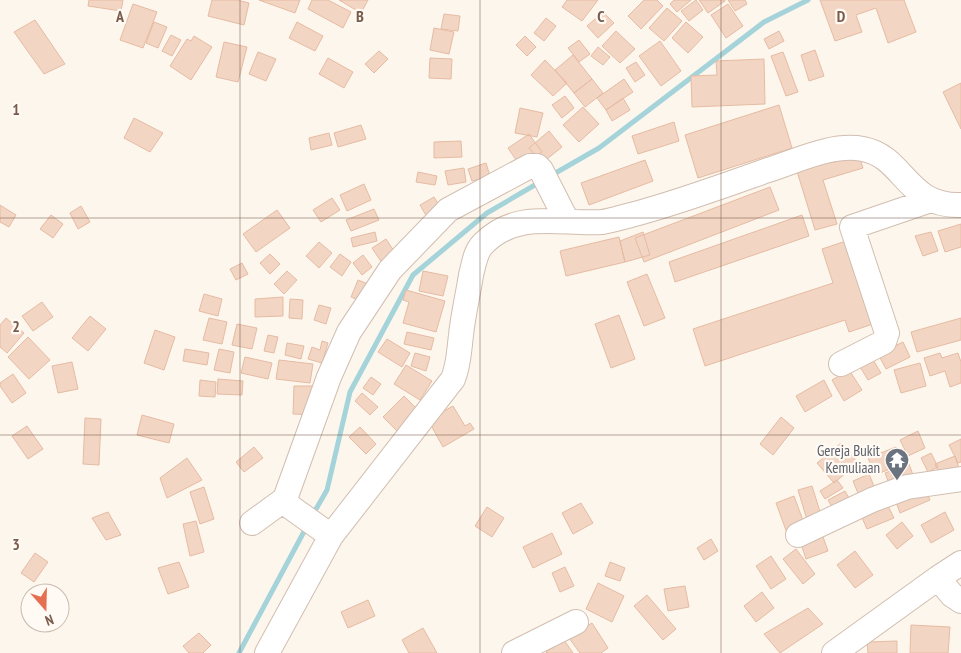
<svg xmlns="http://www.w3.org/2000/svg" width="961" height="653" font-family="'PT Sans Narrow',sans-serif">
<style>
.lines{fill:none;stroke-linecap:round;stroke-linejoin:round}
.stream{stroke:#a5d3da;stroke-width:5}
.building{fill:#f3d5c3;stroke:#e6bba3}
.minor-casing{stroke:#d1beb0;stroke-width:26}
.minor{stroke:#fff;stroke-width:24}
.grid{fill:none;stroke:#7a5c4d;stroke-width:1;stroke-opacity:0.55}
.labels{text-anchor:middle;stroke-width:4.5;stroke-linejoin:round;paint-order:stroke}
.worship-label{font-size:15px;fill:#5b616d;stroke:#fffaf3;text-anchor:end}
.grid-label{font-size:16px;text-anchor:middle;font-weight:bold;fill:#7a5c4d;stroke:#fffaf3;stroke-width:4.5;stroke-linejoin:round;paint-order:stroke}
</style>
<rect width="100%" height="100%" fill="#fdf6ec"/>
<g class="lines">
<!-- stream -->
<path class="stream" d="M552,175L599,148L764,22L808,0
M312,516L327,490L350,392L413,275L487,213L540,182
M239,653L307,526"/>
</g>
<!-- building -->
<path class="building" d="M89,0H123L121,11L88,6Z
M212,0H237L249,3L244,25L208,16Z
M259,0H300L295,13Z
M312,0H328L351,12L343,28L308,9Z
M339,0H368L361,13Z
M567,0H598L582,21L562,7Z
M644,0H657L663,6L641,29L628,16Z
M674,0H691L677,12L670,4Z
M696,0L703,10L689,21L681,11Z
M699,0H725V1L708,13Z
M728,0H745L747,4L735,11Z
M820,0H904L916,32L888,43L876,8L856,15L862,32L835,41Z
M133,4L157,12L143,48L120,40Z
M728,4L743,26L726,38L711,15Z
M667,8L682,21L664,41L649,28Z
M603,12L614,23L598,38L587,26Z
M444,14L460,16L458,31L441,29Z
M546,18L556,26L544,41L534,33Z
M35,20L65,64L44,74L14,32Z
M154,22L167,27L158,48L146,43Z
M297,22L323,36L315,51L289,38Z
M686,22L703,37L688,53L672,38Z
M434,28L454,32L449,54L430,50Z
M616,31L635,49L620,63L602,46Z
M779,31L784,41L769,49L764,39Z
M171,35L181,40L172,56L162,51Z
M194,36L212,47L191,80L170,66L187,39L191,41Z
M525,36L536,47L527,56L516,45Z
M579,40L590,54L579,62L568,48Z
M660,41L681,71L661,86L639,56Z
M224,42L247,47L238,82L216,77Z
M598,47L610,57L603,65L591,56Z
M815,50L824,76L809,81L801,55Z
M379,51L388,59L374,73L365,64Z
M258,52L276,59L266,81L249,74Z
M783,52L798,92L786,96L771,56Z
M573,55L592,79L574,93L555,70Z
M328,58L353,72L344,88L319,74Z
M430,58L452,59L451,79L429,78Z
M764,59L765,104L692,107L691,76L717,75L716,61Z
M545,60L567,83L553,96L531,75Z
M636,62L645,75L635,82L626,68Z
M592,79L603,93L585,107L574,93Z
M624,79L633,92L606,110L597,98Z
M961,83V129L943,92Z
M565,96L574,108L562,118L552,105Z
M623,98L630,110L612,121L606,110Z
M779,105L792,148L698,178L685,135Z
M583,107L599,124L579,142L563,125Z
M520,108L543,113L537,137L515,133Z
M134,118L163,133L150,152L124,138Z
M674,122L679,141L638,154L632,136Z
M361,125L366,139L338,147L334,133Z
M549,131L562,147L542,163L529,148Z
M329,133L332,145L311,150L309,138Z
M529,134L542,152L520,166L508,148Z
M461,141L462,157L434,158V142Z
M857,150L863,168L823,180L837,224L815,230L796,168Z
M645,160L653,181L589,205L581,183Z
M486,163L490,176L472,181L468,169Z
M464,168L466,182L448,185L445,171Z
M418,172L437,176L435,185L416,182Z
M364,184L371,200L347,211L340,195Z
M770,187L779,210L644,262L635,238Z
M434,197L442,210L428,219L420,205Z
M332,198L340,210L321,222L313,210Z
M0,205L16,215L9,227L0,222Z
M81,206L90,222L78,229L70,213Z
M374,209L379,220L351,231L346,220Z
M277,210L290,228L256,252L243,234Z
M51,215L63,224L53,238L40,229Z
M802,215L809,236L675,282L669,262Z
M961,224V247L945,252L938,231Z
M375,232L377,241L353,247L351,238Z
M643,232L650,255L625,262L620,241Z
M931,232L938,251L923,256L915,236Z
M619,237L625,262L566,276L560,251Z
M386,239L396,254L382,263L372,248Z
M846,241L873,324L849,332L845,320L705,366L693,329L833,283L822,249Z
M319,242L332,253L319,268L306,256Z
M270,254L280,264L270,274L260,263Z
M340,254L351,262L342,276L330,267Z
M363,255L372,267L362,275L353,263Z
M242,263L248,274L236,280L230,269Z
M287,271L297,280L284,294L274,284Z
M423,271L448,276L443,296L419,291Z
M647,274L665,318L644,326L627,282Z
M358,280L368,284L361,301L351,297Z
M406,290L445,301L436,332L403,323L409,302L403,300Z
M204,294L222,299L218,316L199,311Z
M283,297V316L255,317V299Z
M290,299L303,300L302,319L289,318Z
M42,302L53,317L33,331L22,316Z
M319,305L331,308L326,324L314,320Z
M619,315L635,359L611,368L595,324Z
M90,316L106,329L88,351L72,338Z
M6,318L24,333L7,353L0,347V325Z
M209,318L227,322L222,344L203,340Z
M961,318V340L917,352L911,332Z
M237,324L257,328L252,349L232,345Z
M155,330L175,337L164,370L144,363Z
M407,332L434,338L431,350L404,344Z
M268,335L278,337L274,353L264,351Z
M28,337L50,360L29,379L8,357Z
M387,339L410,353L402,367L378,352Z
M322,341L328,343L322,363L308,359L312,347L320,350Z
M903,342L910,357L886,369L878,354Z
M287,343L304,346L301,359L285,355Z
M185,349L209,353L207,365L183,361Z
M219,349L234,352L230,373L214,370Z
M415,353L430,357L426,371L411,366Z
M940,353L942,358L958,353L961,362V383L950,387L945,371L930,376L924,358Z
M245,357L272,363L268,379L241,373Z
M872,358L881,373L868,380L859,365Z
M279,360L313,364L310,383L276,379Z
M72,362L78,389L58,393L52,366Z
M920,363L926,386L901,393L894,370Z
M406,365L432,381L420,400L394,384Z
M849,370L862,390L844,401L832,380Z
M13,374L26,393L12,403L0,386V383Z
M371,377L381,384L373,395L363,388Z
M218,379L243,381L242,395L217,394Z
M200,380L216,382L215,397L199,396Z
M824,380L832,396L805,412L796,396Z
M294,386H315V415L293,414Z
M362,393L378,407L370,415L355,401Z
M404,396L420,412L399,433L383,417Z
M453,406L465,426L470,423L474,429L443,447L428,420Z
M142,415L174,424L169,443L137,435Z
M781,417L794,428L773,455L760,444Z
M85,418L101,419L99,465L83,464Z
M27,426L43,449L28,459L12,436Z
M360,427L376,444L366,454L349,437Z
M918,431L925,448L908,456L900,440Z
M961,439V462L958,463L949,445Z
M841,443L858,463L834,483L817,463Z
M254,447L263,458L244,472L236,462Z
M896,447L902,464L875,475L868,458Z
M931,453L938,467L928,472L921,458Z
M955,456L959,468L940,476L935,464Z
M187,458L202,480L167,498L160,478Z
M909,464L916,483L892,491L885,473Z
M869,474L878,496L862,503L853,481Z
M837,480L843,488L825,499L820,491Z
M812,486L822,518L808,523L798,490Z
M204,487L214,519L200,524L190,492Z
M926,490L930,500L900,513L896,502Z
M845,491L853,505L836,514L828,500Z
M794,496L805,526L787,533L776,503Z
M885,500L894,518L867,529L859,511Z
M581,503L593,523L573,534L562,513Z
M487,507L504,518L492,537L475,526Z
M108,512L121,535L106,540L92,518Z
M945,512L954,530L931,543L921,525Z
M196,521L204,552L190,556L183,524Z
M902,522L913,536L897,549L886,535Z
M552,533L562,554L533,568L523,547Z
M822,534L828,551L806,559L800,541Z
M711,539L718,551L704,560L697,548Z
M796,549L815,574L803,584L783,559Z
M855,551L873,575L855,588L837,565Z
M35,553L48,562L34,582L21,573Z
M771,556L786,579L771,589L756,566Z
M179,562L189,587L168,594L158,568Z
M610,562L625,568L620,581L605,576Z
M565,567L574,586L560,592L552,573Z
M598,583L624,596L612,622L586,609Z
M685,586L689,607L668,611L664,589Z
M762,592L774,608L756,622L744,606Z
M647,595L676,629L663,640L634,606Z
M368,600L375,616L348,628L341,612Z
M808,608L823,624L780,653L764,634Z
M592,623L608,648L601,653H580L569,638Z
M911,625L950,627L948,653H910Z
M423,628L437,653H409L402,640Z
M199,633L211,645L203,653H189L183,646Z
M564,640L573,653H547L546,652Z
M897,641V653H868L867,642Z"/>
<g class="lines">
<defs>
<path id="minor" d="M841,364L884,342L887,333L852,227L931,200
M252,523L285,499
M798,535L872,500L907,487L961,479
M331,536L289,506L285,499L329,377L349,332L390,270L448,210L530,166H537L541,170L567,221
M938,578L952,595L961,601
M267,653L331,536L453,379C459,364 459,351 461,335C463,315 468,295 471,275C474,264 475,252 483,244C517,209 561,225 602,222C611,221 622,217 631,215C677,203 723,186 768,170C797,161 832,143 863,149C905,157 906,207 961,205
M514,653L576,622
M834,653L938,578L961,563"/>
</defs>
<!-- minor casing -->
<use href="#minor" class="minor-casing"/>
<!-- minor -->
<use href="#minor" class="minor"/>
</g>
<!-- grid -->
<path class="grid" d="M240,0V653M480,0V653M721,0V653M0,218H961M0,435H961"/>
<!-- icons -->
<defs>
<symbol id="temple-pin" viewBox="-11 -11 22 30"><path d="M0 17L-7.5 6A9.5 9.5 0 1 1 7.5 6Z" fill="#6b7280" stroke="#fffaf3"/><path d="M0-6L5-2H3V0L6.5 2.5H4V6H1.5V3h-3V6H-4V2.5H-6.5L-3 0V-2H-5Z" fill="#fff"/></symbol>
</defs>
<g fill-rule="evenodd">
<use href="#temple-pin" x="883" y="446" width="28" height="38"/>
</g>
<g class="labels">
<!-- worship labels -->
<g class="worship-label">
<text x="880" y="456">Gereja Bukit<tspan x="880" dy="17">Kemuliaan</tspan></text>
</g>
</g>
<g class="grid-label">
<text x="120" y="22">A</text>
<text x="360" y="22">B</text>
<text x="601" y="22">C</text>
<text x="841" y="22">D</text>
<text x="16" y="115">1</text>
<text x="16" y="332">2</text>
<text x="16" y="550">3</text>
</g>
<!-- north arrow -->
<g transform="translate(45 608) rotate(160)"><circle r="24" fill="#fffaf3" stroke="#cabbb1"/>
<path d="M0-4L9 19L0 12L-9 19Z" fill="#e76f51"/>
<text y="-8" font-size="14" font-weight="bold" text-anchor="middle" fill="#7a5c4d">N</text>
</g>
</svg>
